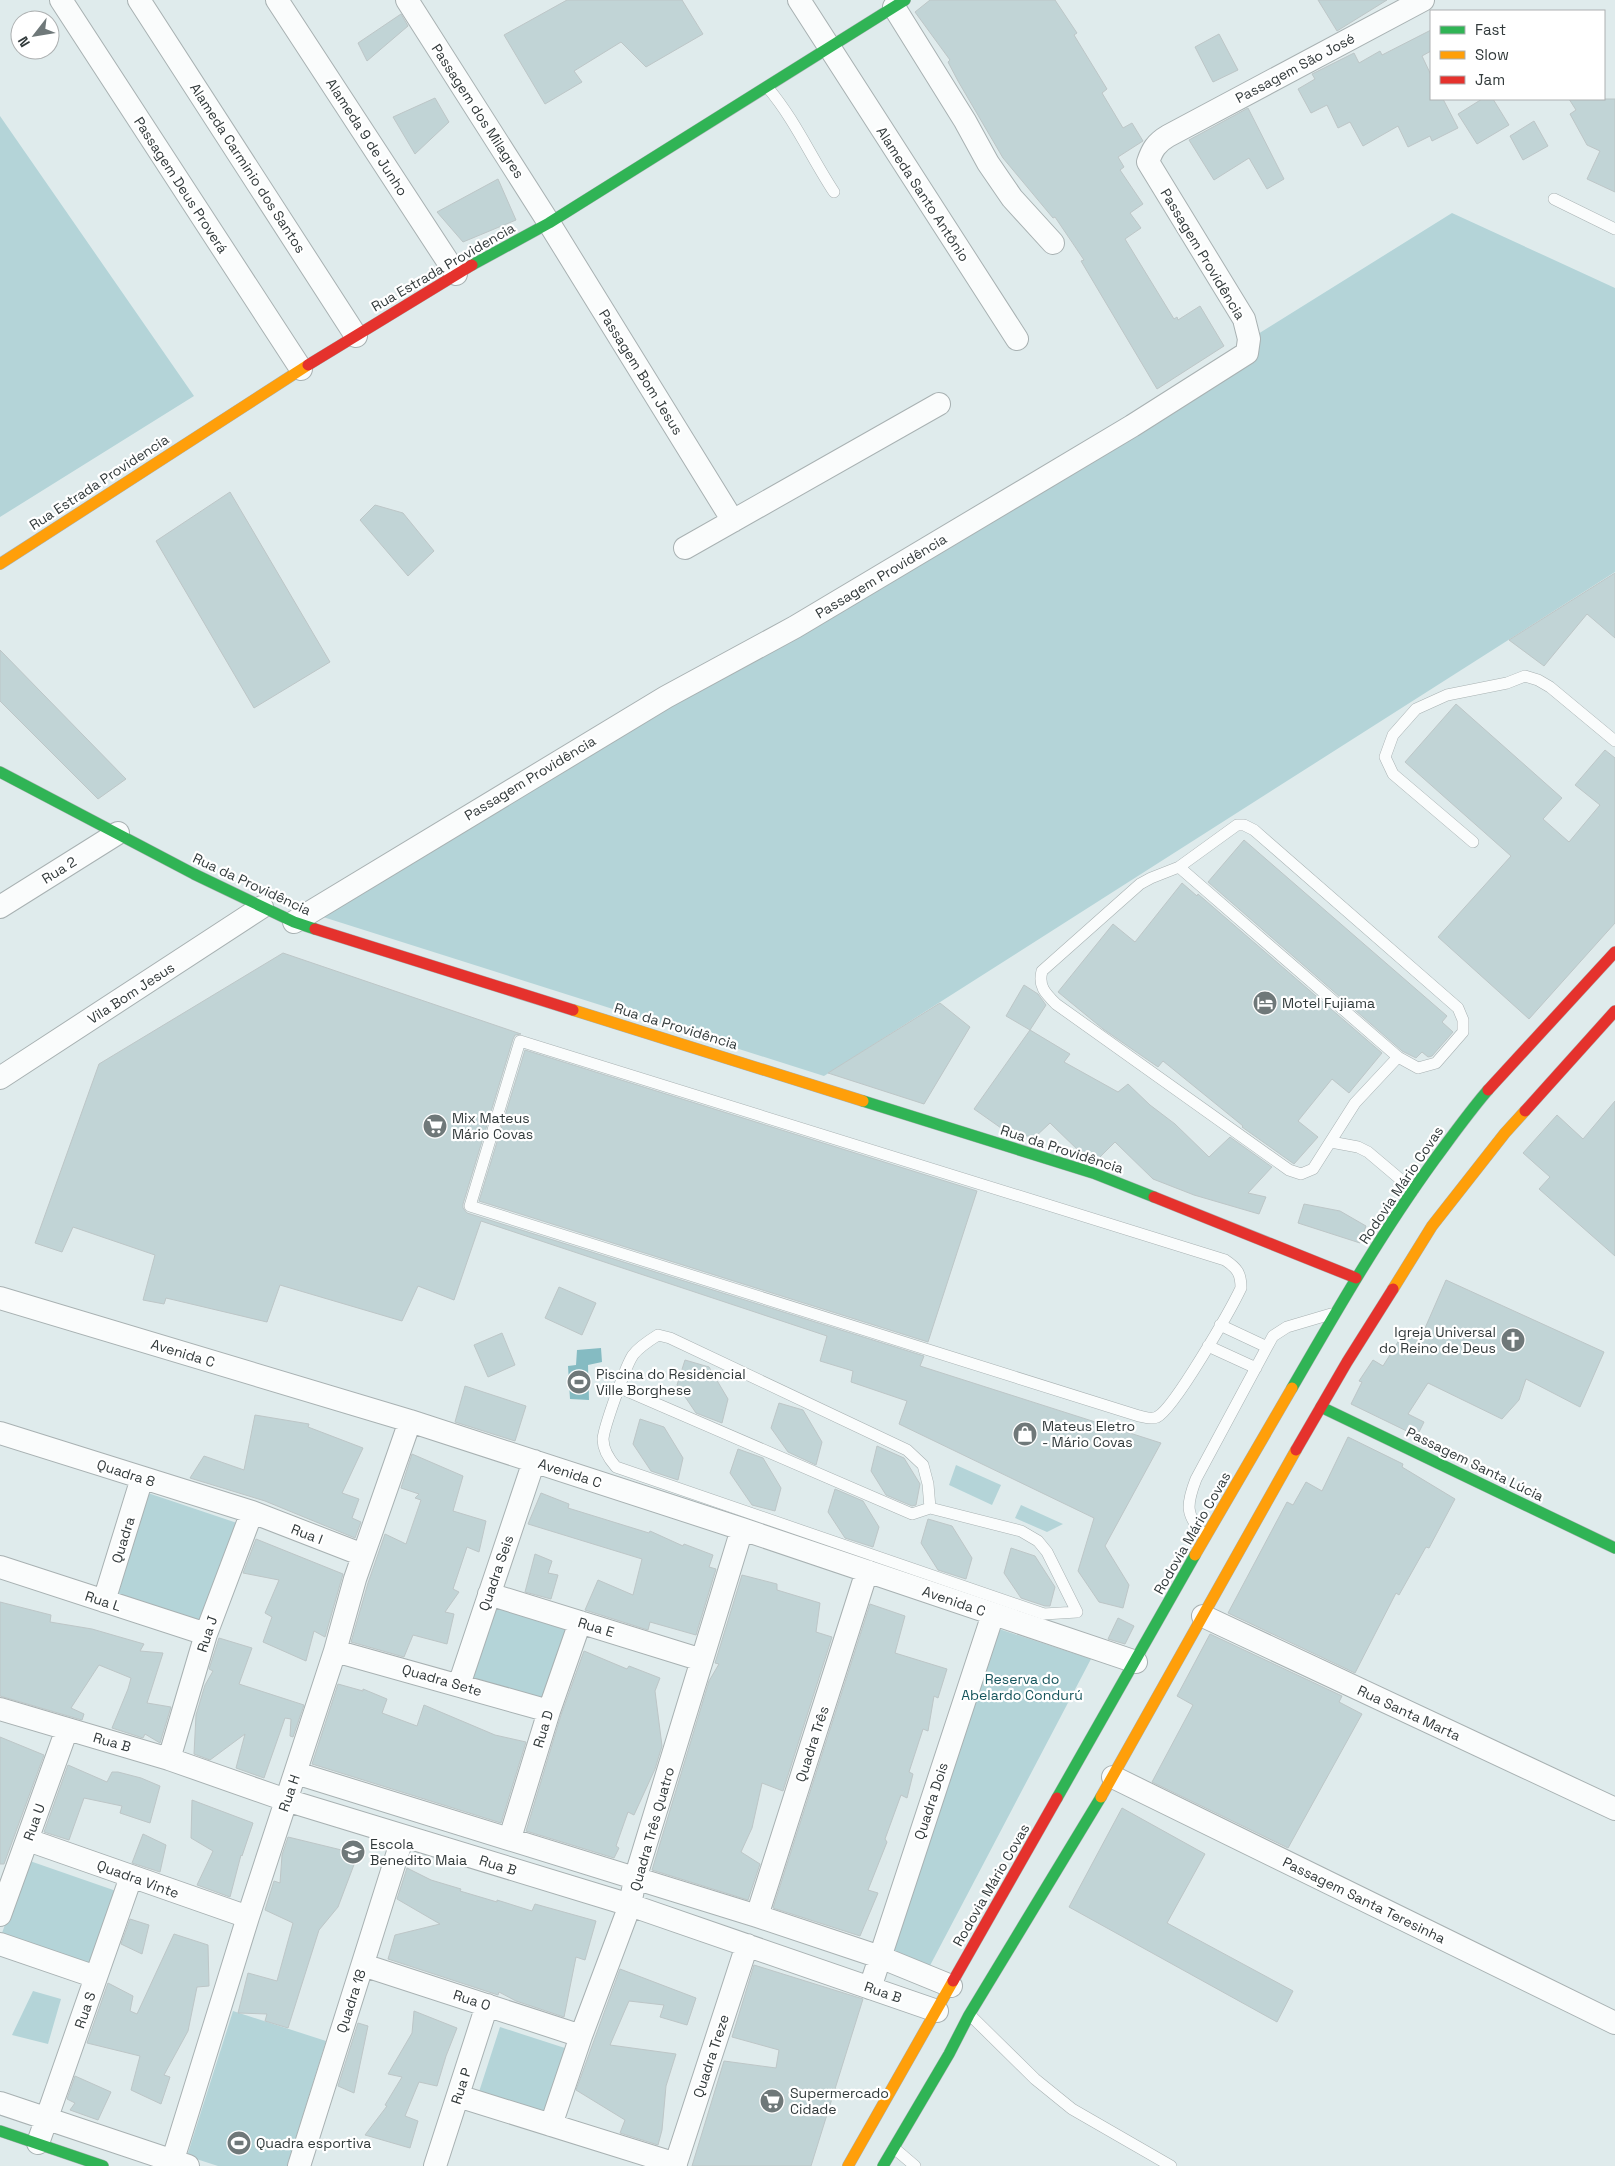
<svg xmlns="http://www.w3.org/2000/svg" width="1615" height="2166" font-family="'Space Grotesk',sans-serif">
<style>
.green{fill:#b4d4d8}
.water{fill:#85bbc2}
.building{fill:#c1d4d6;stroke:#bdc6c7}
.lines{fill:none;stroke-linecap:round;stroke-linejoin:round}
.lane-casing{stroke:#a8b1b2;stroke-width:12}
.street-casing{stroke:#a8b1b2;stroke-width:24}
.fast-casing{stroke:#a8b1b2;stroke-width:12}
.slow-casing{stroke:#a8b1b2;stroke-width:12}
.jam-casing{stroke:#a8b1b2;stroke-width:12}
.lane{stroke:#fafcfc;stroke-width:11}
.street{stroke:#fafcfc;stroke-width:22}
.fast{stroke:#30b455;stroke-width:11}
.slow{stroke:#ff9f0a;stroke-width:11}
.jam{stroke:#e5322d;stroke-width:11}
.labels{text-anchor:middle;stroke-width:4.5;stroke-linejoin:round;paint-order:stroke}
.street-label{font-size:14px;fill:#323a3b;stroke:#fff}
.poi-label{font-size:14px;fill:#323a3b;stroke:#fff;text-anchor:start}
.park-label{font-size:14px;fill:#16555c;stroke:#fff}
</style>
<rect width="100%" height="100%" fill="#dfebec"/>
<!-- green -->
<path class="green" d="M0,116L194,396L0,517Z
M1452,213L1615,288V572L824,1076L323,917Z
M956,1465L1001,1485L992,1505L949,1485Z
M142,1491L237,1523L200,1624L109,1595Z
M1021,1505L1063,1524L1047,1532L1015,1518Z
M488,1598L581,1627L551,1722L458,1693Z
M990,1626L1091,1659L924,1977L880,1963Z
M27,1860L119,1892L89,1982L0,1939Z
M33,1991L61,1999L48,2044L12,2035Z
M233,2011L326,2041L287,2166H218L187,2156Z
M500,2027L568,2049L547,2118L478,2095Z"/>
<!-- water -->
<path class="water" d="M601,1348L602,1362L588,1365L589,1400L570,1399L568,1366L576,1365L577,1350Z"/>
<!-- building -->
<path class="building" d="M567,0H682L703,34L646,67L621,42L574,71L582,82L545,104L504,35Z
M930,0H1055L1077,33L1074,35L1107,89L1102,93L1123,128L1132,123L1143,141L1118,157L1124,167L1120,170L1143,204L1130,213L1141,228L1125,239L1174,319L1177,317L1178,320L1200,306L1224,346L1157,389L1081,261L1084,260L1055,217L1053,218L1003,158L958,81L948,62L950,60L915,12Z
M1318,0H1387L1337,31Z
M401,14L408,26L367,61L358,43Z
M1431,30V51L1422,56L1431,75V99H1443L1458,128L1432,141L1430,136L1408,147L1398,126L1363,146L1350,122L1338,128L1327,105L1311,113L1298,89L1315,79L1312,74L1354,53L1359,63L1380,51L1382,55Z
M1219,34L1238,70L1213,82L1195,47Z
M435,98L449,122L415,154L393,117Z
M1482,99H1493L1509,125L1477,144L1458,114Z
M1569,99H1615V192L1587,179L1600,151L1587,145L1570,114L1576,110Z
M1248,108L1284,179L1267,189L1249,158L1214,180L1189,140Z
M1534,121L1548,146L1523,160L1510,136Z
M498,179L516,220L463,242L437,212Z
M230,492L330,662L254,708L156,541Z
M375,505L403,513L434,551L408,576L360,520Z
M1615,573V638L1587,614L1544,666L1509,640Z
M0,650L126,779L98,799L0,701Z
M1456,704L1562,798L1543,819L1569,842L1600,805L1575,785L1605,750L1615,758V923L1529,1019L1438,937L1511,856L1405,762Z
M1244,840L1447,1016L1442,1022L1453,1032L1432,1056L1428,1057L1422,1052L1416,1058L1402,1051L1208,882Z
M1182,883L1197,896L1198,894L1382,1053L1349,1093L1332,1079L1298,1121L1318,1137L1294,1164L1242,1127L1243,1126L1163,1061L1158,1067L1103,1029L1058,992L1113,924L1135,942Z
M283,953L521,1034L515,1035L513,1039L463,1204V1208L467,1213L924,1356L920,1366L1161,1443L1105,1546L1129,1585L1123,1608L1099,1602L1078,1571L1094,1518L899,1424L907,1401L851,1382L853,1371L820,1361L827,1336L481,1221L454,1300L418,1286L402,1321L280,1285L267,1322L166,1298L164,1304L143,1300L155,1255L73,1227L62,1252L35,1243L99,1064Z
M1024,985L1038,994L1046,1005L1030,1030L1006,1016Z
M940,1003L970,1027L924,1104L828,1073Z
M1030,1030L1070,1054L1064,1062L1118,1092L1128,1084L1150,1105L1175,1124L1209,1157L1230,1137L1272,1167L1248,1193L1266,1197L1259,1214L1194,1195L1153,1179L1115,1142L1099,1158L1081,1153L1050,1123L1034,1138L1001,1128L974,1109Z
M525,1050L977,1191L928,1342L479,1201Z
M1615,1101V1256L1539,1189L1550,1177L1523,1153L1557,1115L1583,1139Z
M1304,1204L1340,1211L1366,1226L1360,1243L1298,1223Z
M1446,1280L1604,1352L1580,1407L1526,1379L1519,1400L1502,1419L1428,1383L1408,1414L1424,1422L1417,1436L1351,1404L1362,1382L1359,1381L1373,1360L1383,1366L1406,1329L1422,1335Z
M559,1287L596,1303L582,1335L545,1318Z
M502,1333L515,1365L488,1377L474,1345Z
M685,1360L709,1367L728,1399L722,1423L696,1413L677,1385Z
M465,1386L526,1406L515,1441L455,1422Z
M779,1403L803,1410L822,1442L816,1465L788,1452L771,1428Z
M255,1415L309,1424L308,1427L363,1448L342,1493L359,1499L352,1518L361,1522L355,1538L265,1501L190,1478L204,1456L244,1470Z
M640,1419L664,1427L683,1458L678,1480L651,1471L633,1444Z
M1348,1437L1403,1464L1402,1467L1455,1499L1429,1548L1426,1547L1399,1595L1396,1593L1355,1673L1228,1613L1287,1502L1293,1505L1306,1482L1322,1491Z
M877,1446L904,1458L920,1484L916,1505L912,1506L886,1495L871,1471Z
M738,1449L763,1458L781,1488L775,1511L752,1505L730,1473Z
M412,1454L463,1476L453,1511L486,1521L479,1552L467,1547L453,1589L459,1592L445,1612L454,1614L447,1644L413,1635L404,1657L351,1642L368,1583L385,1534L406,1544L421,1500L415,1498L419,1494L401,1488Z
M835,1489L863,1501L879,1527L873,1547L845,1538L828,1512Z
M541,1493L569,1504L568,1508L649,1533L650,1531L683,1546L684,1544L713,1555L709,1567L716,1569L696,1635L650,1622L648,1630L585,1610L598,1580L633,1595L642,1559L528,1524Z
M928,1519L952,1526L972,1558L966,1579L938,1570L921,1543Z
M256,1539L343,1574L325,1637L314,1631L306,1661L263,1642L272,1617L265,1613L279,1580L243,1573Z
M1011,1548L1035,1556L1055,1587L1050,1606H1045L1021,1598L1004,1573Z
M535,1554L552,1561L548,1573L558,1575L551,1599L525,1592Z
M742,1575L777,1584V1590L820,1603L816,1632L832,1637L783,1791L762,1783L752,1828L741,1852L760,1864L748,1900L652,1870L709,1681L719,1664L715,1663Z
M0,1602L51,1615L50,1622L92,1629L144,1644L140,1651L163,1653L147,1703L171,1707L160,1743L145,1734L143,1738L112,1728L128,1689L131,1678L99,1665L71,1708L84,1714L82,1720L0,1696Z
M870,1604L905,1616L895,1653L947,1669L938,1698L934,1696L928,1731L923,1729L909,1772L913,1774L907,1798L901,1795L885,1839L887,1842L868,1890L878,1893L860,1936L773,1908Z
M1118,1618L1134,1626L1125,1644L1108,1639Z
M1210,1634L1342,1696L1339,1702L1362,1714L1288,1848L1152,1782L1193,1705L1177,1696Z
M219,1638L252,1648L239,1684L304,1705L293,1737L290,1736L291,1719L285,1718L264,1778L236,1768L245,1734L210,1760L194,1754L196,1715L205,1685L213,1671L209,1669Z
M584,1651L627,1669L629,1666L660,1678L655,1691L662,1746L655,1769L634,1815L628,1812L616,1846L619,1848L614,1858L526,1831L561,1715Z
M338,1684L363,1691V1689L387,1699L382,1713L417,1726L424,1705L495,1735L526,1742L501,1823L312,1764Z
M0,1737L44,1755L4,1864H0Z
M68,1765L107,1782L112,1772H118L141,1778L160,1786L150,1823L120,1813L122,1806L84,1798L69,1840L44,1832Z
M192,1800L253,1823L242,1856L241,1855L230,1897L197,1885L213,1851L191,1838Z
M1122,1808L1205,1854L1167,1923L1293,1991L1277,2022L1069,1907Z
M143,1834L166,1845L160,1872L132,1863Z
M288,1837L358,1854L338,1907L319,1930L288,2028L265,2021L267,2014L238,2013L248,1973L277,1981L293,1923L265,1910L274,1881L280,1883L282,1855Z
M407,1868L431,1880L461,1889L460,1891L497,1902V1900L532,1911L535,1904L596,1921L585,1960L576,1957L564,2017L516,2001L499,1992L498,1995L388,1959L395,1935L440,1924L397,1899Z
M130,1919L149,1925L142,1954L121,1944Z
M174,1934L208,1945L209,1986L197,1987L188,2031L164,2075L170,2077L161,2104L131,2090L140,2056L87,2043L108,1983L133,1996L130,2011L137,2014Z
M754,1965L863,1999L811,2166H692L724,2061L776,2068L779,2050L732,2037Z
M620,1969L696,1998L687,2025L660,2017L664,2005L629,2001L610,2045L676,2054L666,2086L662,2130L658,2145L620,2133L625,2120L576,2090Z
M414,2011L457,2028L446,2056L437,2086L419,2082L405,2116L418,2121L410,2148L365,2135L387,2106L385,2105L402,2077L388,2074L412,2033Z
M358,2023L368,2026L354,2093L338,2086Z
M75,2076L111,2092L98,2120L70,2110L75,2103L67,2099Z"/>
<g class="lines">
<defs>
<path id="lane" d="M768,88C795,120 811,157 834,192
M1554,199L1615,229
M1237,825H1244L1254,830L1458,1008L1463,1020V1032L1436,1063L1418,1068L1398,1057L1355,1103L1313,1169L1301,1174L1289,1170L1056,1004C1045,993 1038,986 1042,971L1140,884L1151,878L1179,867Z
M1473,842L1393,774L1385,757L1393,735L1416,709L1447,695L1507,683L1525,676L1538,680L1550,687L1615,741
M1179,867L1398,1057
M520,1041L1225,1260C1237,1268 1241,1273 1241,1288C1231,1309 1174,1409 1157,1417C1151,1420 1145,1417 1139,1416L470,1206Z
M1331,1142L1358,1147L1368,1152L1413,1190
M1220,1325L1267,1347
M1208,1346L1256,1368
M620,1388L912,1514L930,1508L1021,1531L1038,1541L1047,1552L1077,1612L1044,1614L616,1467C609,1459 603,1450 603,1439C604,1427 626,1365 633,1355C639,1347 650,1340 658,1335L670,1338L907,1450L923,1465L928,1484L930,1508
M1205,1536C1185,1515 1186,1505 1196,1479L1267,1347L1273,1336L1287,1327L1331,1314
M970,2015L1035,2079L1072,2109L1171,2166
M894,2148L915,2166"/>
<path id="street" d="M61,0L301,369
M139,0L356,336
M277,0L456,274
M407,0L549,223L733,521
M799,0L1017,339
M894,7L965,121L988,163L1012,198L1053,243
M685,548L939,404
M0,907L118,833
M294,922L666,697L795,627L1132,426L1247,353L1249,339L1244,319L1148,162C1152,150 1156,143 1168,136L1423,0
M0,1078L262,907
M0,1298L410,1421L742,1529L1136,1662
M0,1433L252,1512L363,1555
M0,1567L206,1634
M489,1594L702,1660
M104,1601L142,1478
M1203,1616L1615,1809
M335,1651L549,1711
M459,1685L534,1461
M0,1709L169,1759L286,1800L630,1905L937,2011
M169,1759L206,1634L252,1512
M296,1773L757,1916L880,1957L951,1986
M1113,1777L1615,2023
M510,1838L549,1711L580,1622
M28,1840L248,1917
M0,1915L67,1729
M757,1916L867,1571
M0,1944L96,1977
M363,1965L581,2036
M870,1988L993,1614
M458,2096L676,2164
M0,2103L188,2166
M551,2125L581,2036L630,1905L635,1879L742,1529
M38,2143L131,1877
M171,2166L248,1917L335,1651L355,1579L410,1421
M299,2166L403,1836
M435,2166L487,2005
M675,2166L747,1945"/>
<path id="fast" d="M472,265L549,223L905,0
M0,772L194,874L294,922L315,929
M863,1101L1093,1173L1154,1197
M1292,1388C1337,1310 1382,1232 1435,1159C1452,1136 1469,1112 1488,1090
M1321,1407L1615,1548
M1057,1798L1195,1555
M0,2131L103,2166
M883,2166L949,2054L969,2015L1101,1797"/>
<path id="slow" d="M0,564L308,365
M573,1010L863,1101
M1393,1289L1432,1226L1505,1133L1525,1111
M1195,1555L1292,1388
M1101,1797L1296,1450
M848,2166L953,1981"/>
<path id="jam" d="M308,365L472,265
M315,929L573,1010
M1488,1090L1615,952
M1525,1111L1615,1011
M1154,1197L1356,1278
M1296,1450L1347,1362L1393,1289
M953,1981L1057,1798"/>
</defs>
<!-- lane casing -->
<use href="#lane" class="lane-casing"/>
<!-- street casing -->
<use href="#street" class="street-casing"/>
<!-- fast casing -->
<use href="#fast" class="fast-casing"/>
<!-- slow casing -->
<use href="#slow" class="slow-casing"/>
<!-- jam casing -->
<use href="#jam" class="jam-casing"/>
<!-- lane -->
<use href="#lane" class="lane"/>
<!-- street -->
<use href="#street" class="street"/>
<!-- fast -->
<use href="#fast" class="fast"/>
<!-- slow -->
<use href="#slow" class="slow"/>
<!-- jam -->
<use href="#jam" class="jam"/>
</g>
<!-- icons -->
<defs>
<symbol id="hotel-disc" viewBox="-11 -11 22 22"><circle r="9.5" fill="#6f7879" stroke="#fff"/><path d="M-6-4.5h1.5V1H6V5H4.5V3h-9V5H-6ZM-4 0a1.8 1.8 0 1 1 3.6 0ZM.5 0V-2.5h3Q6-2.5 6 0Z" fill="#fff"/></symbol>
<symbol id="supermarket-disc" viewBox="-11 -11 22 22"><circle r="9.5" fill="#6f7879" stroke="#fff"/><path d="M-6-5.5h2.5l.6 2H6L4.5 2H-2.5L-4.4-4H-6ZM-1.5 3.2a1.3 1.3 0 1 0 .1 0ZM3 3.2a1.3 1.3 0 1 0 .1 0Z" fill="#fff"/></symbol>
<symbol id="church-disc" viewBox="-11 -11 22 22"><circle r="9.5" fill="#6f7879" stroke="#fff"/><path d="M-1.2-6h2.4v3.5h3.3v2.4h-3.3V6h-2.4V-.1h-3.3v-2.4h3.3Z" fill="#fff"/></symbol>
<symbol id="stadium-disc" viewBox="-11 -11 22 22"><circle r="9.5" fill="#6f7879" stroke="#fff"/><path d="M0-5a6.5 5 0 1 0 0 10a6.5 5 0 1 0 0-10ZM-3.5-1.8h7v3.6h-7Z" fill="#fff"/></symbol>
<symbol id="shop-disc" viewBox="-11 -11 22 22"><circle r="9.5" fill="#6f7879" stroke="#fff"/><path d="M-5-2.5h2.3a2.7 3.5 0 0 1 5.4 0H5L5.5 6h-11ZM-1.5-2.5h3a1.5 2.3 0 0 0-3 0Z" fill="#fff"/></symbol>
<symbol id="school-disc" viewBox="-11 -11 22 22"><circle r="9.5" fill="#6f7879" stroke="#fff"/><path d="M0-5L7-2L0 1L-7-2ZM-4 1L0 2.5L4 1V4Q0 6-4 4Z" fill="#fff"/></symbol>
</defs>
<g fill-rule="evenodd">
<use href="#hotel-disc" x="1251" y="989" width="28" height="28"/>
<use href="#supermarket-disc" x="421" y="1112" width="28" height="28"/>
<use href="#church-disc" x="1499" y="1326" width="28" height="28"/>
<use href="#stadium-disc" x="565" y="1368" width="28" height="28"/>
<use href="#shop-disc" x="1011" y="1420" width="28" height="28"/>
<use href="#school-disc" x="339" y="1838" width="28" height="28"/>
<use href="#supermarket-disc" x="758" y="2087" width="28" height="28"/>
<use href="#stadium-disc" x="225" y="2129" width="28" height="28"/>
</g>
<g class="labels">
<!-- street labels -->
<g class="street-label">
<text transform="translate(1295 68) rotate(-28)" y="5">Passagem São José</text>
<text transform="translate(478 111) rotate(57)" y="5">Passagem dos Milagres</text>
<text transform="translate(367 137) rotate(57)" y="5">Alameda 9 de Junho</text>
<text transform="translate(248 168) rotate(57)" y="5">Alameda Carminio dos Santos</text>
<text transform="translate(181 185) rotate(57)" y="5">Passagem Deus Proverá</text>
<text transform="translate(923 194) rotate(57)" y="5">Alameda Santo Antônio</text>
<text transform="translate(1203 254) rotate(59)" y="5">Passagem Providência</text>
<text transform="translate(443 267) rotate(-30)" y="5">Rua Estrada Providencia</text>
<text transform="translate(641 372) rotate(58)" y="5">Passagem Bom Jesus</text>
<text transform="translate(99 482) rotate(-33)" y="5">Rua Estrada Providencia</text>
<text transform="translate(881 576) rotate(-31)" y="5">Passagem Providência</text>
<text transform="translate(530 778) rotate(-31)" y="5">Passagem Providência</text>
<text transform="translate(59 870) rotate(-32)" y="5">Rua 2</text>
<text transform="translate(252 884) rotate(25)" y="5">Rua da Providência</text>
<text transform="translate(131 993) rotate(-33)" y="5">Vila Bom Jesus</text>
<text transform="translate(676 1026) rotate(17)" y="5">Rua da Providência</text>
<text transform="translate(1062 1149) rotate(18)" y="5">Rua da Providência</text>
<text transform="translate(1401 1185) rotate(-56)" y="5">Rodovia Mário Covas</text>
<text transform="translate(183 1353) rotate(17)" y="5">Avenida C</text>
<text transform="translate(1475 1464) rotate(26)" y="5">Passagem Santa Lúcia</text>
<text transform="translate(126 1473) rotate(18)" y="5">Quadra 8</text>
<text transform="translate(570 1473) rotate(18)" y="5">Avenida C</text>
<text transform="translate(1192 1533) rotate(-60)" y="5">Rodovia Mário Covas</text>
<text transform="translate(307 1534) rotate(21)" y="5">Rua I</text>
<text transform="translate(123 1540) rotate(-73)" y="5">Quadra</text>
<text transform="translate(496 1573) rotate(-71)" y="5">Quadra Seis</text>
<text transform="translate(103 1601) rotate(18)" y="5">Rua L</text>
<text transform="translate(954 1601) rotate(19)" y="5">Avenida C</text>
<text transform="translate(596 1627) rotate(17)" y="5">Rua E</text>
<text transform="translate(207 1634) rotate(-72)" y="5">Rua J</text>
<text transform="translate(442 1680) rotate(16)" y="5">Quadra Sete</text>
<text transform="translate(1409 1713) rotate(25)" y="5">Rua Santa Marta</text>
<text transform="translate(543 1729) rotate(-73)" y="5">Rua D</text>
<text transform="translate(112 1742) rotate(16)" y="5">Rua B</text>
<text transform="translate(812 1744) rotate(-72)" y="5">Quadra Três</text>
<text transform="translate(289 1793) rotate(-71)" y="5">Rua H</text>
<text transform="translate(931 1801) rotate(-72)" y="5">Quadra Dois</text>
<text transform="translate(34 1822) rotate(-70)" y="5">Rua U</text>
<text transform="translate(652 1829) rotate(-74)" y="5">Quadra Três Quatro</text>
<text transform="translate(498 1865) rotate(17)" y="5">Rua B</text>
<text transform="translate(138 1879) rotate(20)" y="5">Quadra Vinte</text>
<text transform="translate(991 1885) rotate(-60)" y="5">Rodovia Mário Covas</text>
<text transform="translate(1364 1900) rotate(26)" y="5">Passagem Santa Teresinha</text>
<text transform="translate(883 1992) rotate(19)" y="5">Rua B</text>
<text transform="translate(472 2000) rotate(18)" y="5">Rua O</text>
<text transform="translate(351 2001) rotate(-72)" y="5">Quadra 18</text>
<text transform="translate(85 2010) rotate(-71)" y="5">Rua S</text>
<text transform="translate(711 2056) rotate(-72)" y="5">Quadra Treze</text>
<text transform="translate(461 2086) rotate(-72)" y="5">Rua P</text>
</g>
<!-- poi labels -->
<g class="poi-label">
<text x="1282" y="1008">Motel Fujiama</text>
<text x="452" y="1123">Mix Mateus<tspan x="452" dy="16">Mário Covas</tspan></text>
<text x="1496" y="1337" text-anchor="end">Igreja Universal<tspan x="1496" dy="16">do Reino de Deus</tspan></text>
<text x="596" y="1379">Piscina do Residencial<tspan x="596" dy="16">Ville Borghese</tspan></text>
<text x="1042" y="1431">Mateus Eletro<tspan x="1042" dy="16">- Mário Covas</tspan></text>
<text x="370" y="1849">Escola<tspan x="370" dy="16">Benedito Maia</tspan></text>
<text x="790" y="2098">Supermercado<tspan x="790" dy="16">Cidade</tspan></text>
<text x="256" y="2148">Quadra esportiva</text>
</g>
<!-- park labels -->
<g class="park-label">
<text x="1022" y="1684">Reserva do<tspan x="1022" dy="16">Abelardo Condurú</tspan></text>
</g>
</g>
<!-- legend -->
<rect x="1430" y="10" width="175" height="90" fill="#ffffff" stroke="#adb0b1"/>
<rect x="1440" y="26" width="25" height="8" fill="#30b455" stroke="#adb0b1"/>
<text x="1475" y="35" font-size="15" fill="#323a3b">Fast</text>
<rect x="1440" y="51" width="25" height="8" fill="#ff9f0a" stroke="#adb0b1"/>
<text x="1475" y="60" font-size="15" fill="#323a3b">Slow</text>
<rect x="1440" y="76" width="25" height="8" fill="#e5322d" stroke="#adb0b1"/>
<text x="1475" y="85" font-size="15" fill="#323a3b">Jam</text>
<!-- north arrow -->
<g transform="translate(35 35) rotate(239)"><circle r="24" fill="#ffffff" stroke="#adb0b1"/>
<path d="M0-4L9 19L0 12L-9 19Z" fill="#6f7879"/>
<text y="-8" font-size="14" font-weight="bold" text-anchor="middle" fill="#323a3b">N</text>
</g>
</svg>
